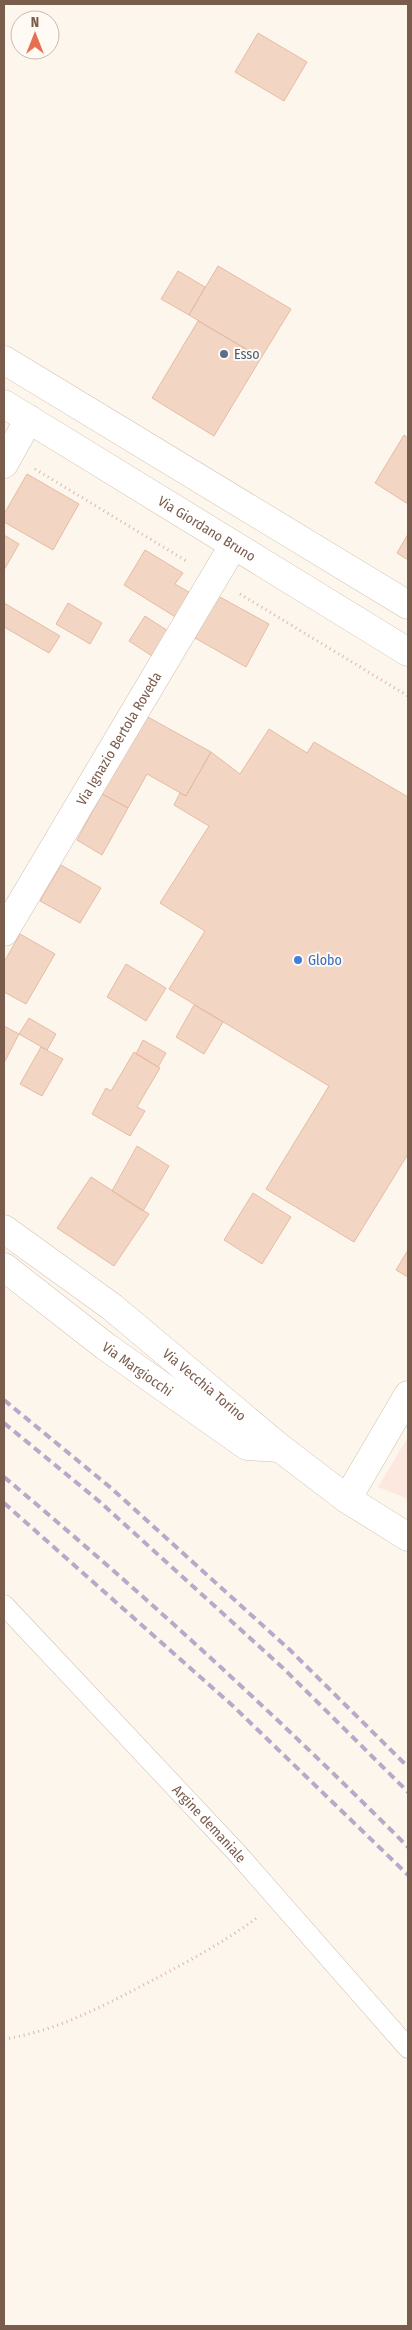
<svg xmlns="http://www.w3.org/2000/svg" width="412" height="2330" font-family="'Fira Sans Condensed',sans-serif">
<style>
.commercial{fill:#fde8e0}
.building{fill:#f3d5c3;stroke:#e6bba3}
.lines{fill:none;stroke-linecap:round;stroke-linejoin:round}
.lane-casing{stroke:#d1beb0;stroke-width:21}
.street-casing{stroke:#d1beb0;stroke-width:29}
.secondary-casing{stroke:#d6c0b0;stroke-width:29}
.path{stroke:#d9b8a5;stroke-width:3;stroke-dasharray:1 4;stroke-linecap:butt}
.lane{stroke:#fff;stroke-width:20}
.street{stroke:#fff;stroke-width:28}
.secondary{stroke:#fff;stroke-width:28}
.rail{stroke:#b9a8c9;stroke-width:4;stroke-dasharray:8 5;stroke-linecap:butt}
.service-dot{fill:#5c6f8a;stroke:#fffaf3;stroke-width:2}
.shop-dot{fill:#3f7fe0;stroke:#fffaf3;stroke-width:2}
.labels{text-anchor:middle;stroke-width:4;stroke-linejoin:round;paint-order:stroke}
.service-label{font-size:14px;fill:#4e5e75;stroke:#fffaf3;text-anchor:start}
.street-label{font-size:14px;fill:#7a5c4d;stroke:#fffaf3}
.shop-label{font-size:14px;fill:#366cbe;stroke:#fffaf3;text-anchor:start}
</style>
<rect width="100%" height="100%" fill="#fdf6ec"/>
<!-- commercial -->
<path class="commercial" d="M408,1437V1499L378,1487Z"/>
<!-- building -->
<path class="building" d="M258,33L307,62L284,101L235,72Z
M218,266L291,309L261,358L189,315Z
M178,271L205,287L189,315L161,299Z
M198,321L261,358L214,436L152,398Z
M404,435L408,438V504L375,483Z
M27,474L79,504L53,550L4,522V514Z
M408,534V560L397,553Z
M4,535L19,544L4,570Z
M145,550L183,573L175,584L192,594L177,618L124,585Z
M218,596L269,624L246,667L195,638Z
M4,603L60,636L49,653L4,627Z
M68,603L102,623L90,644L56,624Z
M145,616L168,631L152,656L129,641Z
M146,716L211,752L186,796L147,774L128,808L102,794Z
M269,729L307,753L314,742L408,797V1154L354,1242L266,1189L329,1086L169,989L205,931L160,903L209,826L174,805L180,793L186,796L211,752L240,774Z
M102,794L128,808L102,855L77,840Z
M61,865L101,888L80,923L40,901Z
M20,934L55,954L26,1004L4,992V962Z
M126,964L166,988L146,1021L107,997Z
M194,1005L223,1022L204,1054L176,1037Z
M29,1018L56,1034L47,1050L19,1034Z
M4,1026L19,1034L4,1063Z
M143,1040L166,1053L158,1067L136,1054Z
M41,1047L63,1059L42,1096L20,1084Z
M134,1052L160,1068L137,1107L145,1111L130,1136L92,1114L106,1088L111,1091Z
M137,1146L169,1166L143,1211L112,1191Z
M91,1177L149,1214L114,1266L57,1228Z
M253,1193L291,1217L262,1264L224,1240Z
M408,1250V1277L396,1270Z"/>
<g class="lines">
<defs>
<g id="lane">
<path id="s1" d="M4,1605L237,1853L408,2048"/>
</g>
<g id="street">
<path d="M4,464L29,419"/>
<path id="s2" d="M4,932L233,546"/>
<path id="s3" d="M4,1229L112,1307L280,1448L347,1499L408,1537"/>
<path id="s4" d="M4,1267L105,1346L247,1446L280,1448"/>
<path d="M347,1499L408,1395"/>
</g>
<g id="secondary">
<path d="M4,360L408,605"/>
<path id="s5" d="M4,404L408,652"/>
</g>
</defs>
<!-- lane casing -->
<use href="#lane" class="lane-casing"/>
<!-- street casing -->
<use href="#street" class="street-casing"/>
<!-- secondary casing -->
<use href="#secondary" class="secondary-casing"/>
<!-- path -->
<path class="path" d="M35,469L188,562
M240,594L408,696
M4,2039C58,2031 105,2005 153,1980C189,1961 226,1941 258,1917"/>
<!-- lane -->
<use href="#lane" class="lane"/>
<!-- street -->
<use href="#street" class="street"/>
<!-- secondary -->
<use href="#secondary" class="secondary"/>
<!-- rail -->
<path class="rail" d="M4,1400L111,1488L291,1651L408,1767
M4,1423L100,1502L283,1668L408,1792
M4,1477C144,1594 279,1718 408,1847
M4,1503L233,1706L408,1875"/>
</g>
<!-- markers -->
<circle class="service-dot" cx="224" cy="354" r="5"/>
<circle class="shop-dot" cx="298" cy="960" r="5"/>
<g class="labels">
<!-- service labels -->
<g class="service-label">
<text x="234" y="359">Esso</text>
</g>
<!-- street labels -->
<g class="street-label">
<text dy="5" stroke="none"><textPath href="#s5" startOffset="238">Via Giordano Bruno</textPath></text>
<text dy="5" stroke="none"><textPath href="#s2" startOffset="225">Via Ignazio Bertola Roveda</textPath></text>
<text dy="5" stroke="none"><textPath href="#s4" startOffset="168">Via Margiocchi</textPath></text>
<text dy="5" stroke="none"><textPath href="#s3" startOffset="254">Via Vecchia Torino</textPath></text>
<text dy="5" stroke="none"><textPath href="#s1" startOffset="300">Argine demaniale</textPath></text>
</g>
<!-- shop labels -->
<g class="shop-label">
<text x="308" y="965">Globo</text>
</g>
</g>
<!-- border -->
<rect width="412" height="2330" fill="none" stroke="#7a5c4d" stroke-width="10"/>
<!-- north arrow -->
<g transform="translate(35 35)"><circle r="24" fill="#fffaf3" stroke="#cabbb1"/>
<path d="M0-4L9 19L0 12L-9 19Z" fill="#e76f51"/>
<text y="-8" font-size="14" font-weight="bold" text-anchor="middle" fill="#7a5c4d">N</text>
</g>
</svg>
